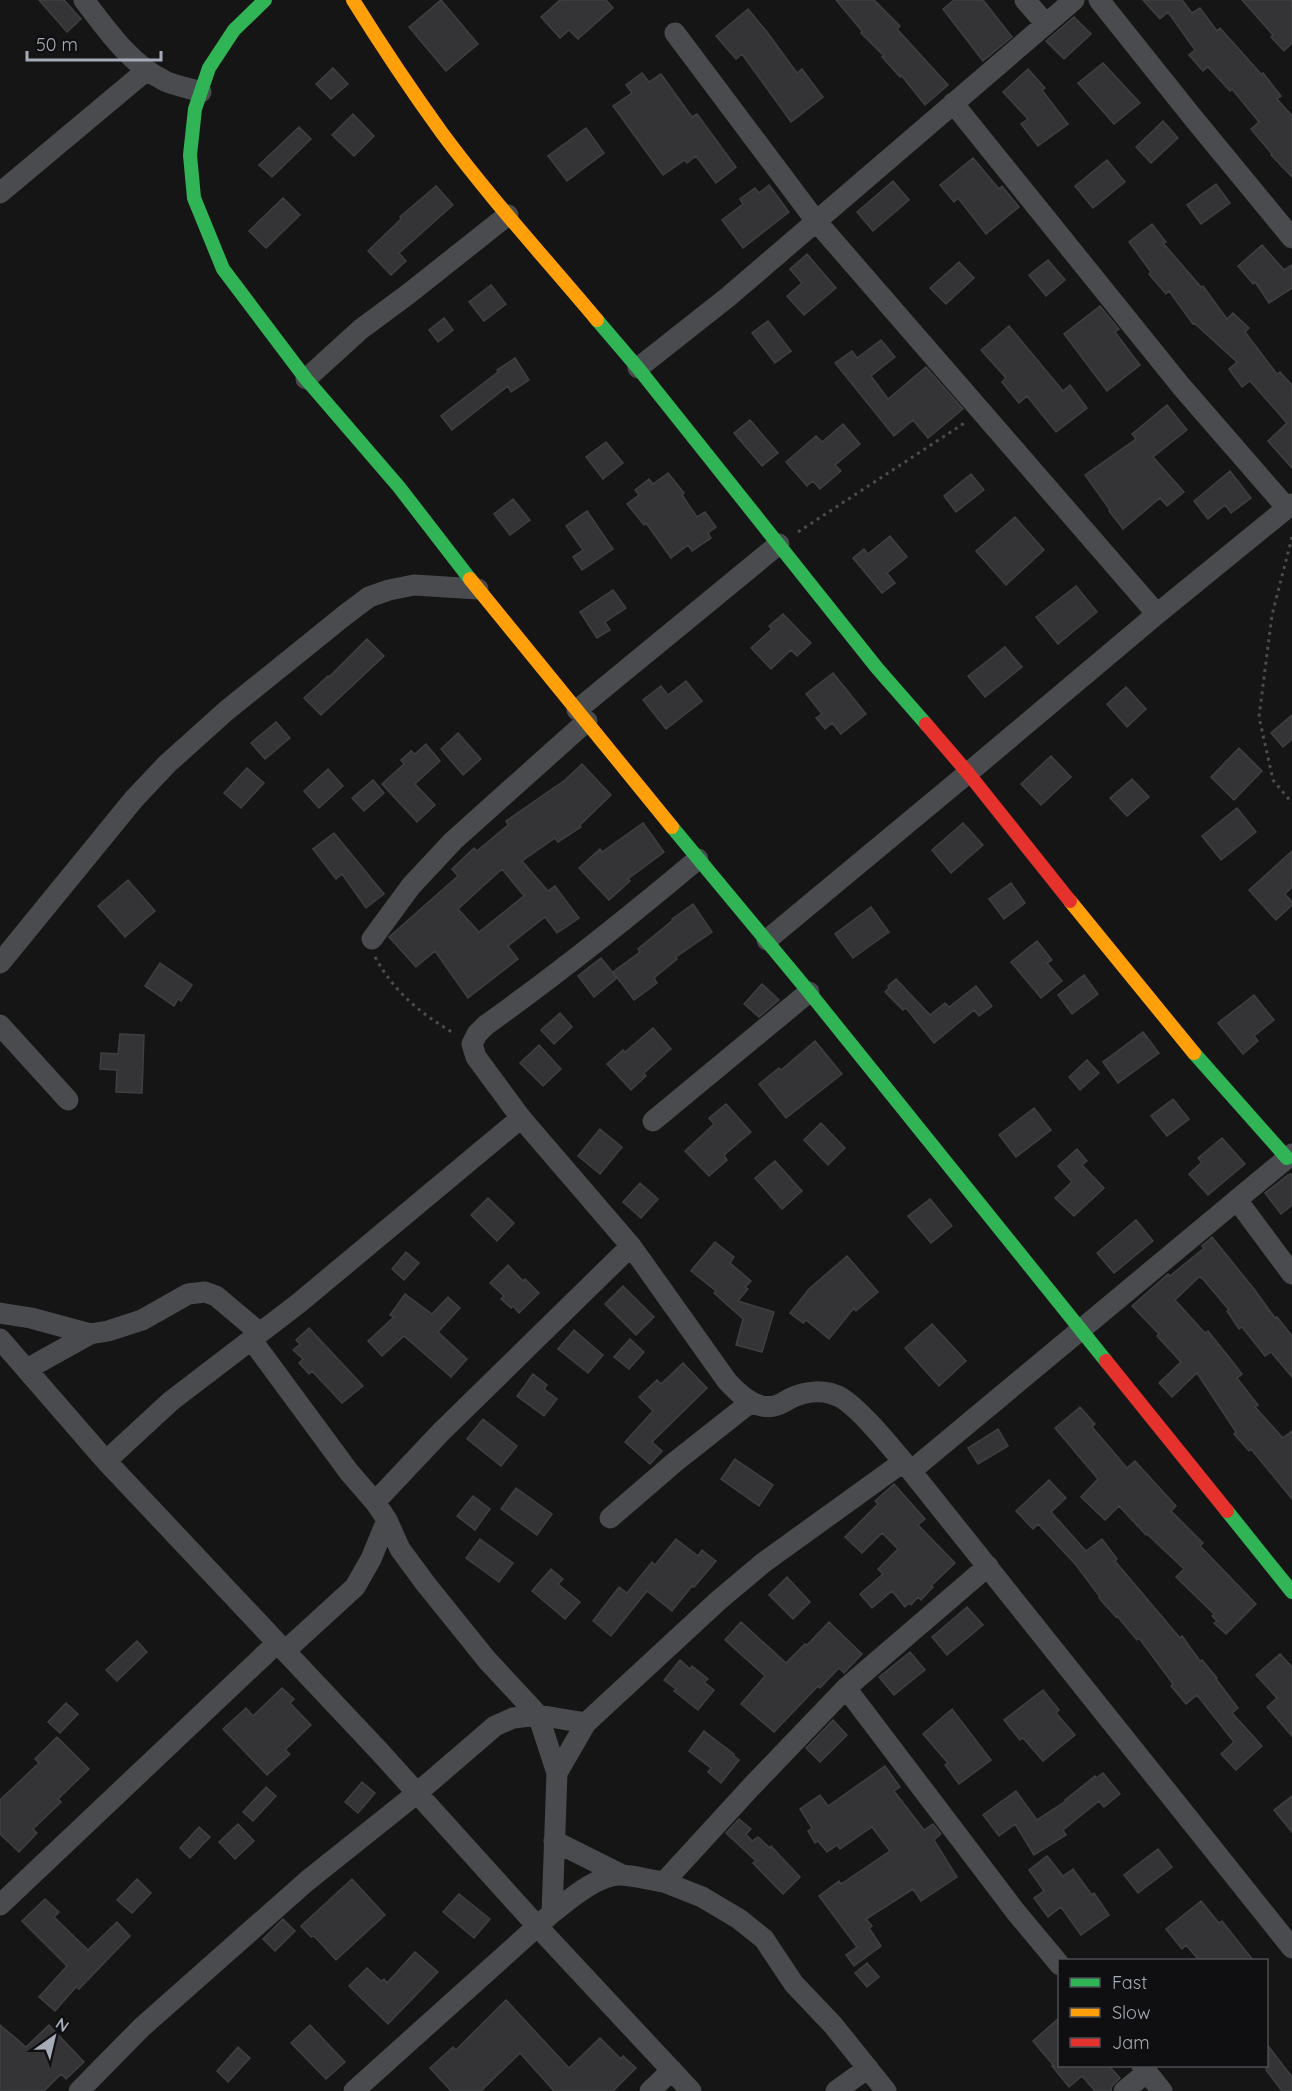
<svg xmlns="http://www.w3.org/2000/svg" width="1292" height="2091" font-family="Quicksand,sans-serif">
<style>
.building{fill:#343436;stroke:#3d3f41;stroke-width:1.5;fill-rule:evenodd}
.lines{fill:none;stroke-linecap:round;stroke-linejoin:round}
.path{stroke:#4b4c50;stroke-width:3;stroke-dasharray:3 4.5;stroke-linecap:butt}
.street{stroke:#494b4e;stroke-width:21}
.fast{stroke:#30b455;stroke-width:14}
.slow{stroke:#ff9f0a;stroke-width:14}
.jam{stroke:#e5322d;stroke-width:14}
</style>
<rect width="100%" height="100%" fill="#151515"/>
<!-- building -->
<path class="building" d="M39,0H64L81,19L67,32Z
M441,0L478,44L446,71L409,27Z
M560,0H606L613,8L578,39L569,30L560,38L541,17Z
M836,0H874L900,26L897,29L948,85L925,105L901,75L900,77L882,57L884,56L861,33L862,31Z
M954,0H983L1012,37L983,61L943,9Z
M1143,0H1182L1192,13L1200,8L1217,31L1220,28L1262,75L1263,73L1281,96L1277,99L1292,116V177L1271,155L1272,154L1251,129L1259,122L1232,89L1230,91L1208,67L1203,71L1189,55L1195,50L1168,12L1160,19Z
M1242,0H1292V43L1284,51L1271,37L1273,35Z
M748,9L767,32L797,73L802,69L823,97L791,122L742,54L736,59L716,36Z
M1074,17L1091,34L1064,59L1046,41Z
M1103,63L1140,103L1114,124L1078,83Z
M333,68L348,84L331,99L316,84Z
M1028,69L1045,88L1042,90L1068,124L1038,146L1021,124L1028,119L1003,92Z
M642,73L649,82L661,74L692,117L697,114L736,167L716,183L696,156L687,163L685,160L663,175L613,106L632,93L626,85Z
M353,114L374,136L354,156L332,135Z
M1163,121L1178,138L1151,163L1136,147Z
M299,127L311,139L272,177L259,165Z
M586,128L604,153L567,181L548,156Z
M973,158L999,189L1002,186L1019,207L986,234L958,198L954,202L940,185Z
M1107,160L1125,182L1093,208L1075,186Z
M893,181L909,200L873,231L857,212Z
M1216,184L1230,203L1201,224L1187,205Z
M769,185L789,212L743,248L722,220L743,204L740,199L755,188L759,193Z
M436,186L453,205L399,253L406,261L391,275L368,251L401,219L400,217Z
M283,198L300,215L266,248L249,231Z
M1152,224L1166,242L1163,243L1201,287L1203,286L1227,319L1233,313L1249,328L1245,332L1277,374L1280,372L1292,385V468L1268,441L1287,423L1250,381L1242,387L1229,369L1237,362L1194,323L1193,324L1169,291L1166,294L1149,274L1151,272L1129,242Z
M1262,245L1284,270L1292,265V288L1269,303L1255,282L1253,284L1238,266Z
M807,254L836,288L804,315L787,296L802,283L790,269Z
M1048,260L1065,280L1046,296L1029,275Z
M959,262L974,278L946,304L930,288Z
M491,285L506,304L484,321L469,302Z
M1100,306L1119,329L1115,332L1140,365L1107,391L1064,334Z
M444,318L453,330L438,342L429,330Z
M768,321L791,351L775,363L752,333Z
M1009,326L1063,391L1070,385L1087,408L1056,432L1027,396L1019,403L1002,382L1006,378L981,350Z
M881,340L895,357L871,376L888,399L926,367L963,409L928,438L913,420L894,436L835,363L852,351L857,358Z
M515,358L529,380L511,392L508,386L452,430L441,416L498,372L497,370Z
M1167,405L1187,430L1153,457L1184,492L1167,506L1160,498L1123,529L1109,511L1110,510L1085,475L1136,439L1132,434Z
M750,420L778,453L762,466L734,433Z
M843,424L860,444L835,465L841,471L820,489L813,481L807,486L786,462L816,436L822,442Z
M606,442L623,463L603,479L586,457Z
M1230,471L1251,498L1231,513L1225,505L1208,519L1194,501Z
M668,473L684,493L682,495L697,517L705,512L716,527L708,533L711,538L692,551L688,545L671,558L646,523L644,525L627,504L639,495L635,490L649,479L653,484Z
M971,474L984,490L956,512L944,496Z
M513,499L530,520L510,535L494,514Z
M587,511L613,549L582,570L573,557L583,550L566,526Z
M1015,517L1044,550L1006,585L976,551Z
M890,536L907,557L887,573L895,583L882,593L853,558L864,549L868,554Z
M1076,586L1097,612L1058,644L1036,617Z
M613,590L626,608L605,622L610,630L597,638L580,612Z
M783,614L811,643L797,656L791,650L771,669L751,648L772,629L769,626Z
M367,639L384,656L321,715L304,698L328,676L329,677Z
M1005,647L1022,667L985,697L968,676Z
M833,673L866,714L841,734L832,723L825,729L816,718L822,714L806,694Z
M686,681L702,701L666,729L643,700L661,686L668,695Z
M1126,687L1146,709L1127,727L1107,704Z
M1292,715V739L1283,747L1271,733Z
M276,722L290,738L265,759L251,743Z
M458,733L481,759L463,775L441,749Z
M426,744L440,761L415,784L435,805L417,822L382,784L404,764L401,760L411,751L415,754Z
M1239,748L1262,771L1234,800L1211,777Z
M1051,756L1071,777L1041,805L1021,784Z
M582,764L611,795L580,825L581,827L558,842L555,838L522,861L548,891L555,886L579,918L557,933L545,917L508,946L518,959L468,998L435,951L416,967L389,937L458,876L452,869L474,848L477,851L508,825L506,821L565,780ZM502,869L524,896L479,932L458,909Z
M247,768L264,783L241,808L224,793Z
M328,769L343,786L319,808L304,791Z
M1132,779L1149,797L1127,816L1110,798Z
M373,780L384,793L364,811L352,798Z
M1237,808L1256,832L1221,860L1202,836Z
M643,823L664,852L628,879L630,881L609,900L579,868L600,849L602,852Z
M963,823L983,845L951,873L932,850Z
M334,833L384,894L366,908L342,874L336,879L313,849Z
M1292,851V887L1285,894L1292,902V905L1276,920L1249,890Z
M128,880L155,911L125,937L98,906Z
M1011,883L1025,903L1004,919L989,899Z
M693,904L712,932L676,957L677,959L654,978L657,983L634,1000L613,972L640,952L638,949L673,920L672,919Z
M871,907L889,932L853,958L835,934Z
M1037,941L1052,960L1047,963L1062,981L1041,998L1011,962Z
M601,958L617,978L594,997L578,976Z
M160,963L192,985L181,1001L178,999L174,1006L145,986Z
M1084,975L1098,994L1072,1014L1058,995Z
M896,979L930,1015L945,1003L949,1007L976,986L992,1006L979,1016L974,1010L934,1043L906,1008L903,1010L885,992L889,988L888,986Z
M762,984L779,1000L759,1017L744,1004Z
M1254,995L1274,1020L1254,1036L1258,1041L1243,1054L1218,1023Z
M560,1013L572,1027L554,1044L541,1030Z
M653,1028L671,1049L644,1073L646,1076L631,1090L607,1064L623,1050L625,1052Z
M1143,1032L1159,1053L1118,1083L1103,1062Z
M120,1034L144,1035L142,1093L116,1092L117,1070L100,1069L101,1053L118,1054Z
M815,1041L842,1074L786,1118L759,1084L779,1068L781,1070Z
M539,1045L561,1069L543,1086L520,1063Z
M1087,1060L1099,1073L1080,1090L1069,1077Z
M1173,1099L1189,1119L1167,1136L1151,1116Z
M726,1104L751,1132L724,1155L727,1160L709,1176L685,1151L714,1124L709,1118Z
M1034,1108L1051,1130L1016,1157L999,1135Z
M821,1123L845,1148L828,1165L804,1140Z
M600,1129L622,1147L600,1174L578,1156Z
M1222,1138L1245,1164L1208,1195L1189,1174L1202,1162L1198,1158Z
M1077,1149L1087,1161L1082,1165L1104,1188L1074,1216L1055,1198L1072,1182L1058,1166Z
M775,1161L802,1191L782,1209L755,1178Z
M1292,1174V1205L1281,1214L1265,1193L1288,1175Z
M640,1183L658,1199L641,1218L623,1202Z
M488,1198L514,1223L497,1241L471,1215Z
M930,1199L952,1226L931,1243L908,1216Z
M1136,1220L1153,1241L1114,1273L1097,1253Z
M1212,1237L1254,1289L1275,1318L1277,1317L1292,1336V1377L1271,1352L1265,1356L1242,1327L1239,1329L1227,1311L1229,1310L1202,1278L1199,1277L1175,1300L1205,1333L1208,1331L1232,1361L1242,1374L1237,1378L1258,1405L1255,1407L1283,1438L1292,1431V1499L1251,1449L1249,1451L1234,1434L1236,1432L1197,1373L1172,1397L1159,1383L1181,1362L1157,1336L1159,1334L1132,1306L1168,1274L1170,1276L1204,1248L1202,1246Z
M715,1242L734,1257L730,1263L751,1281L745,1287L748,1289L738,1301L774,1312L762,1352L736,1345L743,1319L714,1293L716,1291L691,1271Z
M406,1252L419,1263L404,1280L392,1269Z
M847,1256L878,1292L856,1311L854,1308L829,1339L806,1320L803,1323L790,1313L809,1289Z
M508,1265L523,1281L525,1279L539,1293L519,1313L513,1306L511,1308L501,1299L504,1296L490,1283Z
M623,1286L654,1317L636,1335L605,1304Z
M405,1294L432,1314L448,1297L460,1308L438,1332L467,1359L451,1377L404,1336L382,1356L368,1341L394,1317L390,1315Z
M932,1324L966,1361L939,1386L905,1348Z
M309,1328L363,1386L342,1403L312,1371L309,1374L299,1363L303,1359L293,1350L300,1344L296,1340Z
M574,1330L603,1355L588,1373L558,1349Z
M630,1339L644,1352L629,1369L614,1357Z
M683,1363L707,1388L652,1442L662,1451L650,1464L625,1442L653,1411L639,1397L657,1380L661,1384Z
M533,1374L547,1385L544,1389L557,1399L544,1416L517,1396Z
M1080,1407L1095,1424L1092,1427L1127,1468L1135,1461L1176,1506L1171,1511L1203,1543L1200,1546L1256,1604L1226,1634L1214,1623L1217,1621L1212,1616L1214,1614L1176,1577L1184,1569L1147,1534L1146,1535L1119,1506L1105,1520L1081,1497L1098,1479L1055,1428Z
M483,1419L517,1446L501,1466L467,1439Z
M998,1429L1008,1446L978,1464L968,1448Z
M735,1459L773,1485L759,1506L721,1479Z
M1049,1480L1066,1498L1051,1512L1086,1551L1102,1539L1117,1559L1115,1561L1180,1638L1182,1636L1200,1661L1202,1660L1217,1678L1216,1679L1238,1708L1232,1713L1262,1746L1236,1770L1221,1754L1234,1742L1197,1695L1186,1704L1171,1686L1173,1684L1139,1638L1137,1640L1117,1616L1116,1617L1099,1598L1100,1597L1076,1565L1038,1524L1033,1529L1016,1511Z
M894,1484L925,1519L918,1525L955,1563L931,1586L933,1587L921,1600L918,1597L911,1605L909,1603L905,1607L892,1591L872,1608L860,1594L883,1574L878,1569L898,1549L882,1533L862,1553L845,1537L878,1504L875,1501Z
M516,1488L552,1514L537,1535L501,1509Z
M473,1496L490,1509L475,1530L457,1516Z
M480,1539L513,1563L499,1582L466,1558Z
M676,1539L698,1556L702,1550L716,1561L694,1587L692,1586L672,1611L647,1591L611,1636L593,1621L619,1587L627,1593L652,1562L655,1565Z
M551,1569L563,1579L558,1584L580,1602L565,1619L532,1591Z
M787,1577L810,1602L793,1619L769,1595Z
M967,1607L983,1625L947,1655L932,1637Z
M741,1622L786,1663L805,1644L807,1645L829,1622L862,1654L844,1673L839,1668L820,1688L818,1686L774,1732L741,1704L765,1676L725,1640Z
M137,1641L147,1652L117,1681L106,1670Z
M910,1652L925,1670L894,1695L879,1677Z
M1280,1654L1292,1667V1736L1267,1707L1277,1698L1256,1675Z
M680,1660L690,1669L692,1666L708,1679L704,1682L714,1690L698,1710L674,1691L676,1689L664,1680Z
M282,1688L294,1699L290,1703L311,1725L285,1750L290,1754L267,1775L223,1729L246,1708L253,1716Z
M1043,1690L1059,1710L1056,1713L1075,1735L1043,1761L1023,1738L1020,1740L1004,1720Z
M66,1703L78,1714L60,1733L48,1722Z
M952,1709L991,1760L959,1784L945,1765L948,1763L923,1734Z
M833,1720L847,1735L820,1762L806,1748Z
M704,1731L734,1754L733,1755L739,1760L721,1783L708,1772L711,1768L689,1751Z
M57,1737L89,1769L58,1799L61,1802L33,1829L37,1833L19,1852L0,1834V1800L39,1763L35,1759Z
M885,1766L900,1787L894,1791L924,1830L933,1824L941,1834L934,1840L957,1877L921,1901L913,1889L866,1919L872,1926L869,1928L881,1946L854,1966L846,1955L857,1947L819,1896L839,1881L841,1884L890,1851L872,1827L840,1849L837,1845L827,1852L818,1841L815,1843L808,1831L812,1828L800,1809L820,1795L828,1806Z
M1103,1773L1120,1794L1104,1807L1099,1801L1063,1830L1066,1835L1034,1855L1015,1824L999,1836L983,1815L1016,1791L1037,1820L1066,1801L1065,1800L1095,1776L1096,1778Z
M362,1782L375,1793L358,1813L345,1802Z
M266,1787L276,1796L253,1821L243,1812Z
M1292,1796V1832L1274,1810Z
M739,1819L751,1829L746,1834L752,1841L758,1837L770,1848L771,1846L800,1877L783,1894L753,1863L756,1861L726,1833Z
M238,1824L254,1841L235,1859L219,1842Z
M199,1827L210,1837L190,1858L180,1848Z
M1158,1849L1172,1867L1138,1893L1124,1875Z
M1047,1856L1063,1876L1073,1869L1092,1895L1094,1893L1109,1915L1081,1935L1061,1907L1048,1917L1034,1898L1044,1891L1029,1870Z
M137,1879L151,1893L132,1913L117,1900Z
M352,1879L385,1915L336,1960L314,1936L311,1937L301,1926Z
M459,1894L490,1919L474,1938L443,1912Z
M45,1899L59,1912L54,1917L88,1950L117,1922L130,1936L79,1989L76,1987L55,2011L39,1997L67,1966L22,1921Z
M1201,1901L1219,1923L1222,1921L1253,1960H1199L1186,1945L1182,1949L1166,1929Z
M283,1919L295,1931L275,1951L263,1939Z
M415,1952L438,1972L388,2024L349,1986L367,1968L381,1981L384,1979L387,1983Z
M867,1963L879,1977L867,1987L855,1973Z
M506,2000L569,2068L600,2038L621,2059L623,2056L636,2068L613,2091H554L520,2053L481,2091H451L430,2068L453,2047L456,2050Z
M1059,2018V2066H1109L1120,2078L1112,2086L1111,2091H1095L1082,2076L1069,2087L1052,2066H1054L1033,2041Z
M0,2025L26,2047L49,2025L84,2062L66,2079L61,2074L44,2091H0Z
M310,2025L345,2062L326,2079L291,2043Z
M1266,2043L1292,2077V2091H1282L1266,2070Z
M238,2047L250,2058L228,2082L217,2071Z"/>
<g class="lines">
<!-- path -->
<path class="path" d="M798,532L966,422
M1292,537L1272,615L1259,717L1273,780L1292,803
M375,957C395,993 420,1013 455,1034"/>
<!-- street -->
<path class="street" d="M84,0C107,30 130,64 165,81C176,86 189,88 201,92
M1025,0L1046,24
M1099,0L1190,114L1292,238
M675,33L816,221L1157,614
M953,103L1181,386L1287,508
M0,193L147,70
M638,368L728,297L1074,0
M306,379L361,329L407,295L508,215
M577,710L779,544
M372,939L411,886L453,841L587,721
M767,940L968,773L1157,614L1292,504
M0,963L134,799L167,764L226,711L345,615L369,597L389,590L414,585L478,589
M0,1025L68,1100
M521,1118L631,1246L727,1381C739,1394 755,1410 774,1406C780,1405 786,1401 791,1398C806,1391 824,1389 840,1397C861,1409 894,1451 911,1471
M653,1121L809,992
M1292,1154L911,1471L1292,1948
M1237,1200L1292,1274
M0,1313L31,1318L90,1334
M0,1339L106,1461L380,1752L538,1927L691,2091
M251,1339L349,1472L375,1502
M27,1369L90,1334L108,1331L142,1320L188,1294L205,1292L216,1296L260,1333
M106,1461L171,1401L299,1303L521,1118L476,1057L472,1044L477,1034L486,1025C559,973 629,917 698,859
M610,1518L675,1462L751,1402
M988,1566L846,1688L1015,1911L1060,1965
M285,1651L355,1587L371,1559L387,1520
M557,1773L586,1723L719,1600L763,1563L903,1462
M554,1841L620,1874
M664,1882L702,1897L739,1919L764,1939L794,1984L833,2025L886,2091
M0,1905L277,1643
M552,1913C570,1899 598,1874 622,1875C636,1876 650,1880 664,1882L752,1786L846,1688
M1142,2066L1162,2091
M79,2091L142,2027L307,1881L416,1794L495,1726L513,1718L538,1715L586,1723
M354,2091L552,1913L557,1773L538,1715L487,1660L425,1583L400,1549L387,1520L375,1502L441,1432L631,1246
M650,2091L672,2070
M836,2091L868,2068
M1124,2091L1147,2072"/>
<!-- fast -->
<path class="fast" d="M265,0L234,30L209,68L195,109L190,155L194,198L223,269L306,379L399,487L470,579
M597,320L638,368L877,668L926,724
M672,827L809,992L1106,1361
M1194,1053L1287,1158
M1227,1511L1292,1592"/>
<!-- slow -->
<path class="slow" d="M353,0C381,45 411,90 442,133C490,198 545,258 597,320
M470,579L672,827
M1070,901L1194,1053"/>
<!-- jam -->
<path class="jam" d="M926,724L968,773L1070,901
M1106,1361L1227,1511"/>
</g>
<!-- legend -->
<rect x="1058" y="1959" width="210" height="108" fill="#0f0f11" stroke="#4b4e53" stroke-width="1.5"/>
<rect x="1070" y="1978" width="30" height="9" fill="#30b455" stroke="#4b4e53" stroke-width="1.5"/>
<text x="1112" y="1989" font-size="18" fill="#a6acb7">Fast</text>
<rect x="1070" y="2008" width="30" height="9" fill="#ff9f0a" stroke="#4b4e53" stroke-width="1.5"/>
<text x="1112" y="2019" font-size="18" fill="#a6acb7">Slow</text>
<rect x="1070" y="2038" width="30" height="9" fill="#e5322d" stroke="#4b4e53" stroke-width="1.5"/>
<text x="1112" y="2049" font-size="18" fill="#a6acb7">Jam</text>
<!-- north arrow -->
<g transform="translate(54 2037) rotate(34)" stroke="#0f0f11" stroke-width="4.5" paint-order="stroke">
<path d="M0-4.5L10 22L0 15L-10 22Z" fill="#a6acb7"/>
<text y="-9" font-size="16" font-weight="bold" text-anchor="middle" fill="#a6acb7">N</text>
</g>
<!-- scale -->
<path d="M27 51v9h134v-9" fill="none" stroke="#a6acb7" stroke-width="3"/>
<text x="36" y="51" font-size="18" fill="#a6acb7" stroke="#0f0f11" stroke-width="4.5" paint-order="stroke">50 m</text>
</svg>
